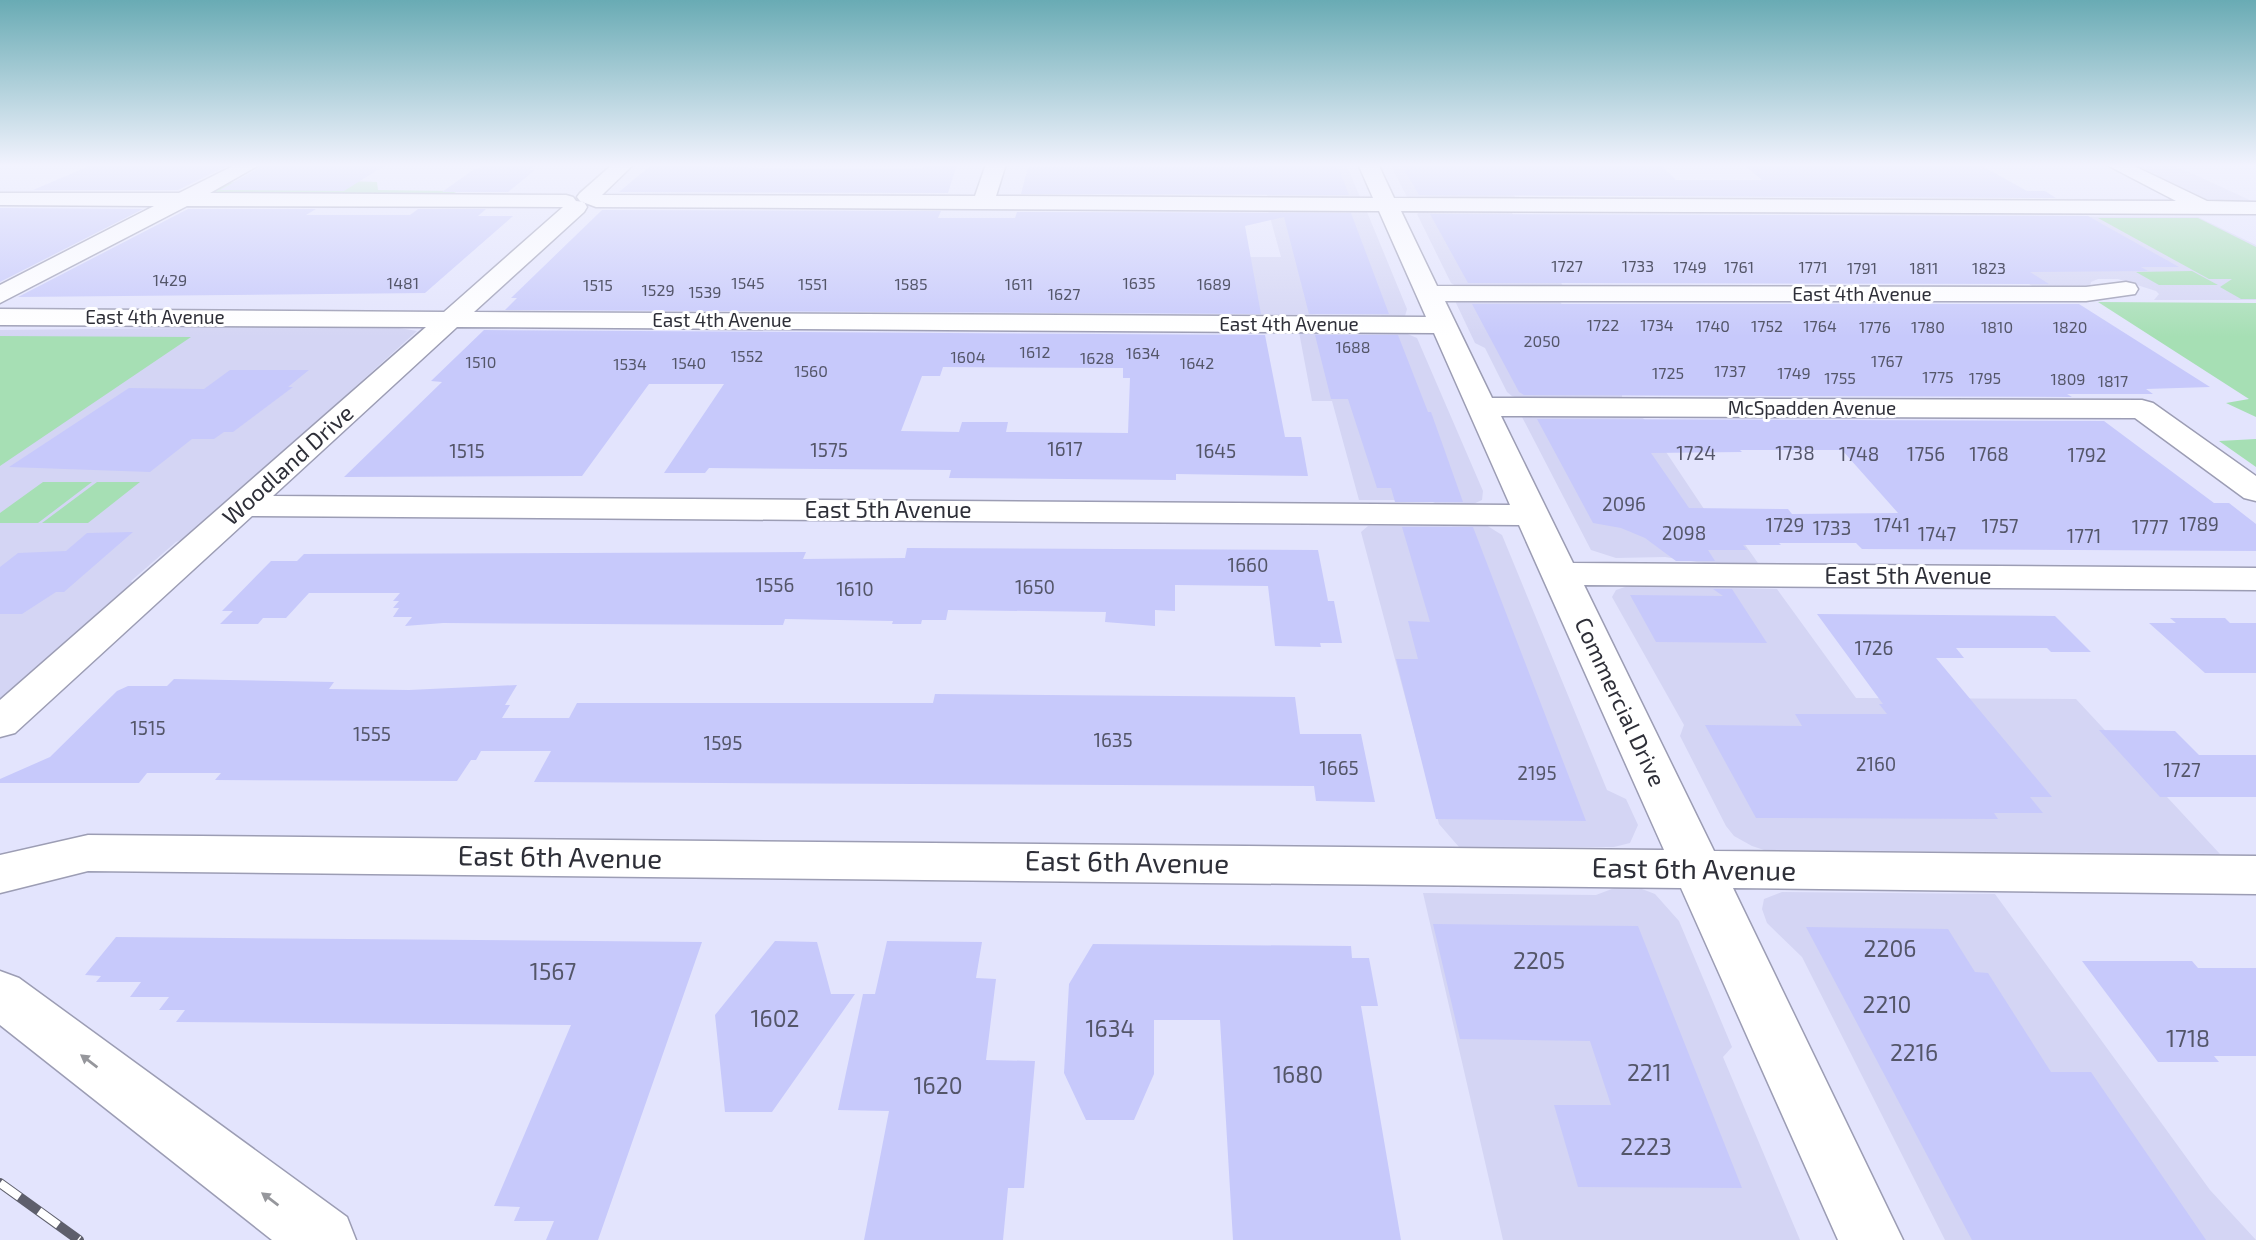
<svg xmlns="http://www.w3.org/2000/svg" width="2256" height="1240" font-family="'Exo 2',sans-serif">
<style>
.built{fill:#d4d5f4}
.green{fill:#a6dfb4}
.building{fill:#c7c9fb;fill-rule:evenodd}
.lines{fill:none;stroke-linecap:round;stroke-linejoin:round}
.minor-casing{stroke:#9c9db4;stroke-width:3}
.minor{fill:#fff;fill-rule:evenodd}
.rail-casing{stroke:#5e5f6c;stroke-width:10}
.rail{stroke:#fff;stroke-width:8;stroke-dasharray:24;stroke-linecap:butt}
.oneway{fill:#96979c}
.labels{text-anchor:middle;stroke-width:6;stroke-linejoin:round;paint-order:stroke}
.far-number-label{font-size:16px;fill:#545669}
.far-street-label{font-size:19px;fill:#2e2f38;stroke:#fff}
.number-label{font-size:19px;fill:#545669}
.street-label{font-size:23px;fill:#2e2f38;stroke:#fff}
.near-number-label{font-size:23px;fill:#545669}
.near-street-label{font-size:28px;fill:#2e2f38;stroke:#fff}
</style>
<rect width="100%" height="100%" fill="#e3e4fd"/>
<!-- built -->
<path class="built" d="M1260,164H1346L1360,197L1268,199Z
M1390,164H1490L1516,198L1412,200L1407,197Z
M2176,166L2256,203L2211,202L2140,167Z
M1268,210L1367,212L1407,309L1405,316L1388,319L1380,315L1253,314L1242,257H1281Z
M1510,210L1524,232L1564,287L1456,286L1451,283L1417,214L1422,211Z
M1927,216L2198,217L2256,245V300H2154L2159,294L2156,291L2118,279H2098L2091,282L2090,287L2035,288Z
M1557,297L1622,395V400H1523L1512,396L1507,392L1485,348L1475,343L1456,303L1457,299Z
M387,326L417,331L189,537L176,542L131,581L134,585L0,704V330Z
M1299,332H1403L1417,338L1483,491L1482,500L1471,505H1440L1428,500H1359L1332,401H1312Z
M1635,413L1644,419L1704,509H1720L1760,566L1716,565L1665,557L1616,558L1591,550L1522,417L1526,414Z
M1445,523L1486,525L1502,535L1607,790L1626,799L1638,825L1630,843L1614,847H1459L1439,824L1361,532L1368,526H1440Z
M1628,586L1777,589L1856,698L2076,699L2220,854L1764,850L1752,846L1734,836L1726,826L1680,736L1684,725L1612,597L1616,590Z
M1617,887L1642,889L1655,894L1679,921L1732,1047L1723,1057L1800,1240H1503L1423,893L1596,895Z
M1782,892L1995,894L2210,1190L2256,1240H1945L1802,957L1767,923L1762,909L1764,899Z"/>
<!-- green -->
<path class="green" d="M252,178L377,182L378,190L451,191L459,194L445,197H293L284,192L274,196L208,194L230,183Z
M2098,218H2198L2256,247V299H2241L2220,287L2232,279H2209Z
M2192,271L2218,285H2159L2136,272Z
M2098,302L2256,303V417L2226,403L2249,399Z
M0,336L191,337L0,466Z
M2256,439V467L2219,441Z
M43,482H92L38,523H0V513Z
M97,482H140L88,523H42Z"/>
<!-- building -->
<path class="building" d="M321,164H387L344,191L220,190L262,166Z
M925,164H957L948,193L619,192L650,166L843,169L923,168Z
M1290,164H1337L1349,195L1021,194L1028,167H1291Z
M1401,164L1661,165L1676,180H1762L1745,166H1982L2027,191H2045L2056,198L1419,195Z
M89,166H227L178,190H33Z
M484,166H534L530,170H535L508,192H442L473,170Z
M0,208L143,209L0,282Z
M188,209H316L306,215H410L418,209H486L478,216H513L425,293L18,297Z
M602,210L941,211L938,218H1015L1017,212L1351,213L1389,314H1309L1284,217L1245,226L1261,314L505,310L517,298H511Z
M1430,214L2088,216L2179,267H2141L2148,271L2030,272L2049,284L1468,283Z
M1472,304H2079L2210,387L2146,389L2153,394H2067L2072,397L1524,395L1519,392Z
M484,330L1265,335L1285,437H1301L1308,476L1176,474V480L949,478L951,470L709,468L705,473H664L724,384H649L582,476L344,477L442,382L431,381ZM943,367L1123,368V378H1130L1128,433L1006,432L1008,422H962L959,432L901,431L922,376H940Z
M1315,335H1398L1428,412H1431L1463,502H1395L1391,488H1377L1348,399H1331Z
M230,370H309L288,387H293L233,432H224L214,439H192L150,472L9,467L129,388L204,389Z
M1537,419L2104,421L2214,503H2229L2256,524V551L1862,549L1856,543H1779L1781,545H1743L1747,550H1708L1715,561H1676L1645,538L1621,528L1593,523ZM1740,450H1842L1898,513L1792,514L1788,509L1689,508L1651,453L1742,452Z
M1402,527H1473L1586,821L1436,819L1396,659H1418L1408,621L1430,622Z
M133,532L64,592H56L22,614H0V567L18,553L66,551L87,533Z
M907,548L1318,550L1328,601H1334L1342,643H1320L1321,647L1275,646L1268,586L1175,585V611L1155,610V626L1105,622L1106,612L948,610L946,620H922L921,624H892L893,621L785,619L783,625L443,623L405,626L412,617H393L399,608H393L399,601H393L400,593H309L286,618H263L258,624H220L233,611H222L271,561H297L304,554L806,552L803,559L905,558Z
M1713,589H1732L1767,643L1656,642L1630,595L1723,596Z
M1817,614L2055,616L2091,652H2051L2047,648H1956L1964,658H1936L2052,797H2030L2043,813H1994L1998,819L1756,818L1705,725L1802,726L1795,714H1887L1879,704H1883Z
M2170,618H2225L2230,623H2256V673H2205L2149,623H2176Z
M174,679L334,682L329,689L409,690L517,685L505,705H510L502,718H569L577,703H933L935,694L1295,697L1300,734H1361L1375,802L1316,801L1314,786L534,782L551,751H481L476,760H471L457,781L215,780L221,773H147L139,783H0V779L50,757L117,691L128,686H167Z
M2099,730L2175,731L2199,755H2256V797H2160Z
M1433,924L1638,926L1742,1188L1578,1187L1554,1105H1611L1590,1041L1460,1039Z
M1806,927L1948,929L1975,972L1988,973L2051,1072H2091L2206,1240H1972Z
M116,937L702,942L598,1240H546L554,1221H514L520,1207L494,1206L571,1025L176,1022L185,1010H159L169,997H130L141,982H96L101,976L85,975Z
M775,941L817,942L831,994H855L772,1112H725L715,1015Z
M887,941L982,942L976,978L996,979L986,1060L1035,1061L1024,1188H1008L1003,1240H864L889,1111L838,1110L863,994H875Z
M1093,944L1351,946L1352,958H1369L1378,1006H1361L1401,1240H1233L1220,1020H1154V1074L1134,1120H1086L1064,1073L1069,984Z
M2082,961H2192L2198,968H2256V1056H2214L2219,1062H2158Z"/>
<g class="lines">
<defs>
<path id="minor" d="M237,164H261L210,193L566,195L573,197L576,201L584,202L587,207L584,212L474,312L1426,317L1379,211L596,207L580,201L577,197L580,193L613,164H634L602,195L975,196L986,164H1006L996,196L1373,198L1358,164H1378L1394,198L2176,201L2105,164H2130L2207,201L2256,202V214L1401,211L1437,286L2086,287L2126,282L2135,284L2138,289L2135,294L2086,301H1445L1492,398L2142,400L2153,403L2256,476V501L2244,498L2135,418L1501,416L1573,563L2256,568V590L1584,585L1714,851L2256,856V894L1733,888L1903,1240H1838L1681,888L88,871L0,893V855L88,835L1664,850L1519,525L252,516L15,733L0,737V700L426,327L0,325V309L444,312L563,207L187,206L0,303V285L154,206L0,205V193H179ZM457,327L1434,333L1510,505L273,496Z
M0,971L19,978L347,1217L356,1240H272L0,1025Z"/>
</defs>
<!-- minor casing -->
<use href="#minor" class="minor-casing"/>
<!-- minor -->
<use href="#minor" class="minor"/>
<defs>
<path id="rail" d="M0,1183L79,1240"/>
</defs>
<!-- rail casing -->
<use href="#rail" class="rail-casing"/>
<!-- rail -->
<use href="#rail" class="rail"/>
</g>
<!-- one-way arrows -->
<defs><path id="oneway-solid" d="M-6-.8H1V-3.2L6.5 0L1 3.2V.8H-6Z" transform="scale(1.75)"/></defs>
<g class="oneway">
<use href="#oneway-solid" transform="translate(89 1061) rotate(-143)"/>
<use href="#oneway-solid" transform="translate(270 1199) rotate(-143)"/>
</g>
<!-- sky -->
<linearGradient id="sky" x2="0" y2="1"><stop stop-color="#69abb4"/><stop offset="0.49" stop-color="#f2f3fe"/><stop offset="1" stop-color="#f2f3fe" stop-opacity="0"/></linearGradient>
<rect width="2256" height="337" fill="url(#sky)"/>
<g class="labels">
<!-- far-number labels -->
<g class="far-number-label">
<text x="1567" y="272">1727</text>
<text x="1638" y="272">1733</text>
<text x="1690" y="273">1749</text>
<text x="1739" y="273">1761</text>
<text x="1813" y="273">1771</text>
<text x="1862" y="274">1791</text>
<text x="1924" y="274">1811</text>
<text x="1989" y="274">1823</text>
<text x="170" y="286">1429</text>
<text x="403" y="289">1481</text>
<text x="748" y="289">1545</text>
<text x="1139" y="289">1635</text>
<text x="813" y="290">1551</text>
<text x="911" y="290">1585</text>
<text x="1019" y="290">1611</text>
<text x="1214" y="290">1689</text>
<text x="598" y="291">1515</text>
<text x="658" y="296">1529</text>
<text x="705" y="298">1539</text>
<text x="1064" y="300">1627</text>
<text x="1603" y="331">1722</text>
<text x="1657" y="331">1734</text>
<text x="1713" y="332">1740</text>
<text x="1767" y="332">1752</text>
<text x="1820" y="332">1764</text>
<text x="1875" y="333">1776</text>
<text x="1928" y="333">1780</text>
<text x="1997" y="333">1810</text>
<text x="2070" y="333">1820</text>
<text x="1542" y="347">2050</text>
<text x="1353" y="353">1688</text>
<text x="1035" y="358">1612</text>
<text x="1143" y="359">1634</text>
<text x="747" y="362">1552</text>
<text x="968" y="363">1604</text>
<text x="1097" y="364">1628</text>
<text x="1887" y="367">1767</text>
<text x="481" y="368">1510</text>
<text x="689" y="369">1540</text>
<text x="1197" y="369">1642</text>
<text x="630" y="370">1534</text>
<text x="811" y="377">1560</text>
<text x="1730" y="377">1737</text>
<text x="1668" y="379">1725</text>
<text x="1794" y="379">1749</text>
<text x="1938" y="383">1775</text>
<text x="1840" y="384">1755</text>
<text x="1985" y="384">1795</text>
<text x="2068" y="385">1809</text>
<text x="2113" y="387">1817</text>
</g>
<!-- far-street labels -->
<g class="far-street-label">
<text x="1862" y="301">East 4th Avenue</text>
<text x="155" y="324">East 4th Avenue</text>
<text x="722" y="327">East 4th Avenue</text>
<text x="1289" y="331">East 4th Avenue</text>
<text x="1812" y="415">McSpadden Avenue</text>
</g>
<!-- number labels -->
<g class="number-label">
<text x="1065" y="456">1617</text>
<text x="829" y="457">1575</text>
<text x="467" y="458">1515</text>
<text x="1216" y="458">1645</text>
<text x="1696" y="460">1724</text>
<text x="1795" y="460">1738</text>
<text x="1859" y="461">1748</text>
<text x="1926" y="461">1756</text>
<text x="1989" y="461">1768</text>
<text x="2087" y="462">1792</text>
<text x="1624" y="511">2096</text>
<text x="2199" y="531">1789</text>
<text x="1785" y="532">1729</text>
<text x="1892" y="532">1741</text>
<text x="2000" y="533">1757</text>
<text x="2150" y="534">1777</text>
<text x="1832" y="535">1733</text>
<text x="1684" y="540">2098</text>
<text x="1937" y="541">1747</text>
<text x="2084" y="543">1771</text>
<text x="1248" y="572">1660</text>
<text x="775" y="592">1556</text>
<text x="1035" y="594">1650</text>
<text x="855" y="596">1610</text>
<text x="1874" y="655">1726</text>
<text x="148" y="735">1515</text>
<text x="372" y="741">1555</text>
<text x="1113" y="747">1635</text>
<text x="723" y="750">1595</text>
<text x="1876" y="771">2160</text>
<text x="1339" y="775">1665</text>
<text x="2182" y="777">1727</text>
<text x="1537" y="780">2195</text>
</g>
<!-- street labels -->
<g class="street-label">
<text transform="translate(288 465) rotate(-42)" y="8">Woodland Drive</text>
<text x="888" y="518">East 5th Avenue</text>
<text x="1908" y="584">East 5th Avenue</text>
<text transform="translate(1620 702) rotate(65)" y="8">Commercial Drive</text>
</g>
<!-- near-number labels -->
<g class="near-number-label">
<text x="1890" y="957">2206</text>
<text x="1539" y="969">2205</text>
<text x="553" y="980">1567</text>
<text x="1887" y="1013">2210</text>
<text x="775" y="1027">1602</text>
<text x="1110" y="1037">1634</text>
<text x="2188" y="1047">1718</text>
<text x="1914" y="1061">2216</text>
<text x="1649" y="1081">2211</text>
<text x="1298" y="1083">1680</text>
<text x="938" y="1094">1620</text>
<text x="1646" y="1155">2223</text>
</g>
<!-- near-street labels -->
<g class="near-street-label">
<text transform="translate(560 857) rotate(1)" y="10">East 6th Avenue</text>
<text transform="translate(1127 862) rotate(1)" y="10">East 6th Avenue</text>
<text transform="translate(1694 869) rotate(1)" y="10">East 6th Avenue</text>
</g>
</g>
</svg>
